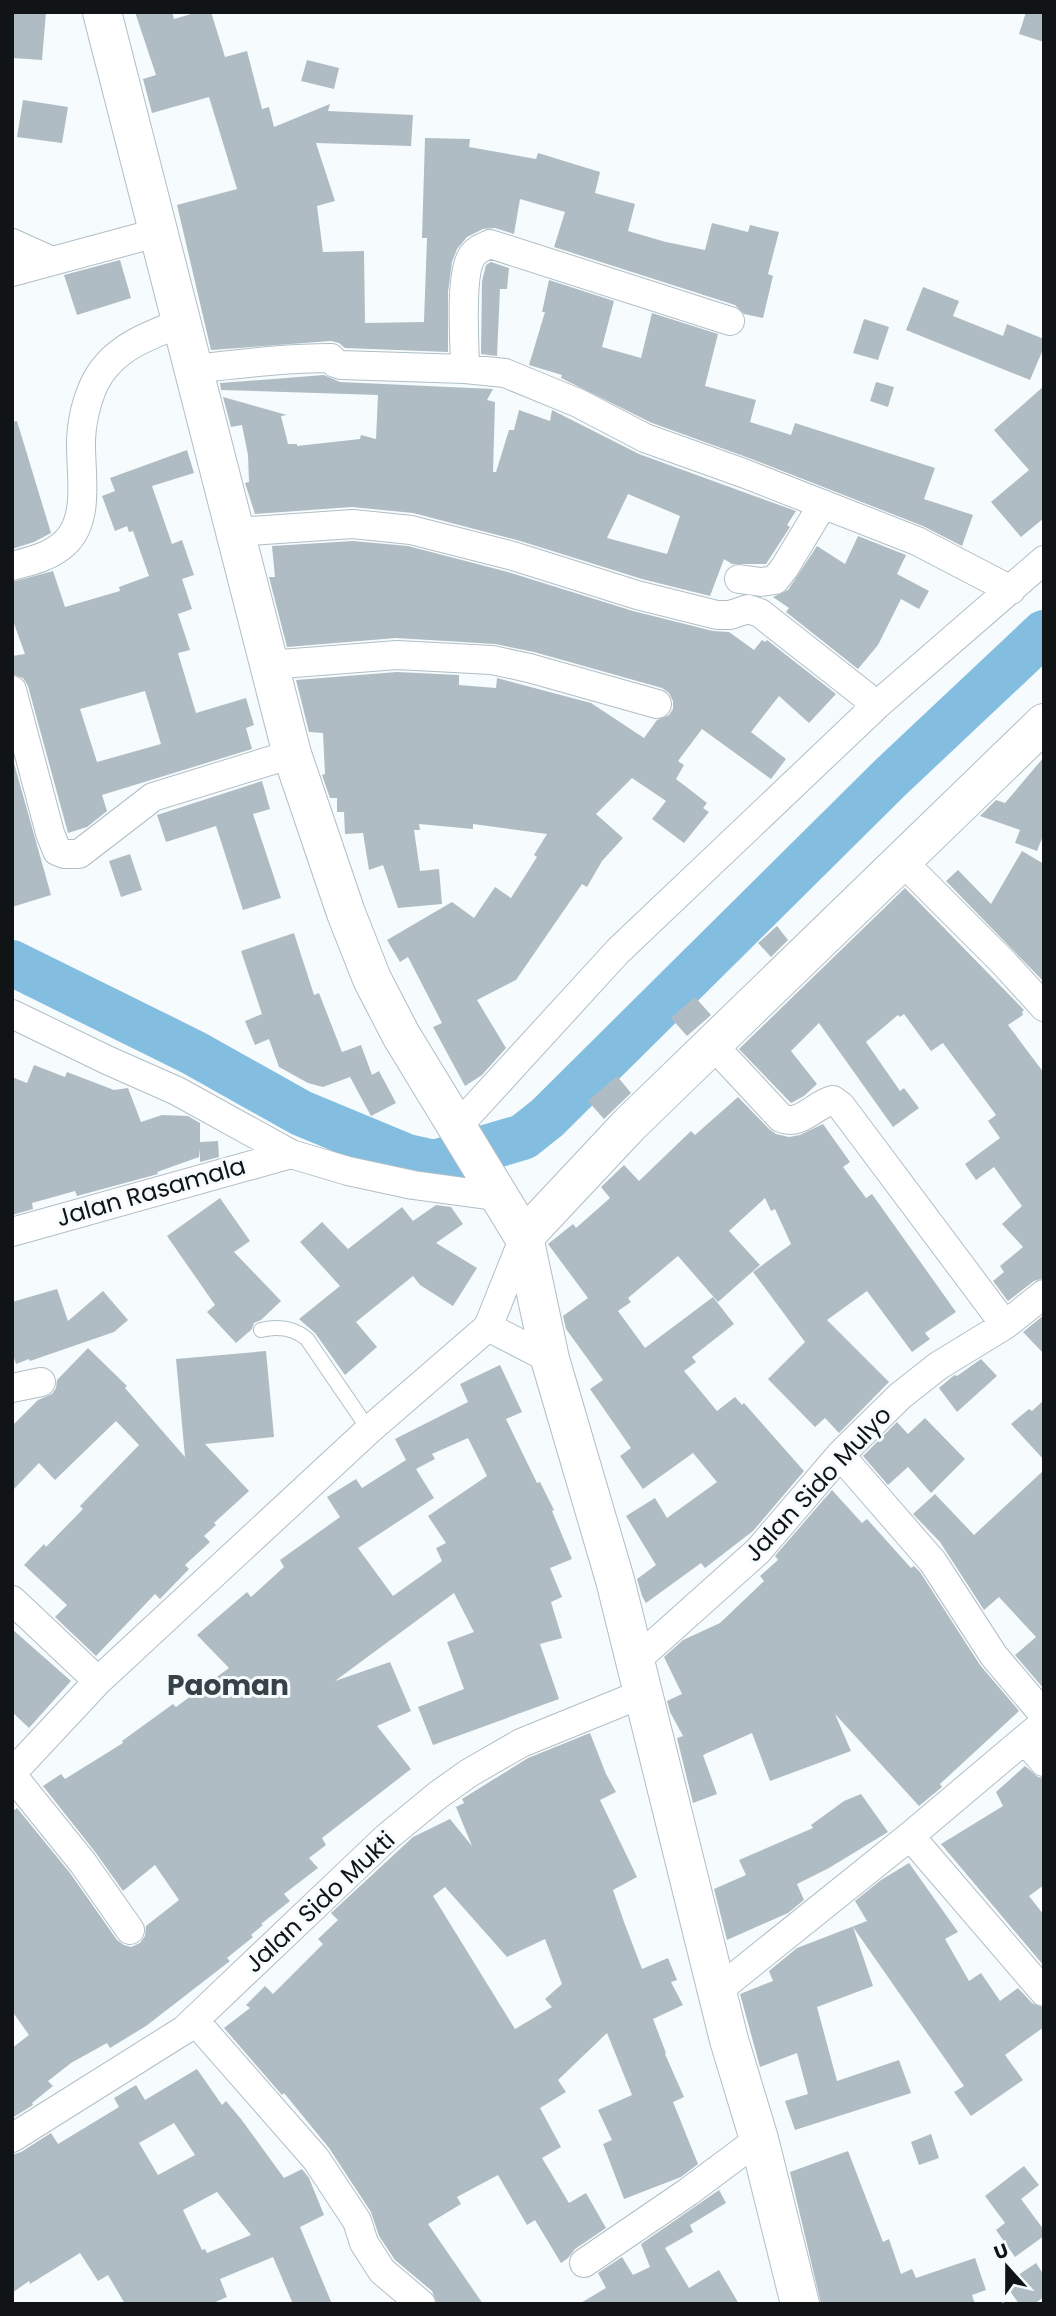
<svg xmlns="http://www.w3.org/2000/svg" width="1056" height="2316" font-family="Poppins,sans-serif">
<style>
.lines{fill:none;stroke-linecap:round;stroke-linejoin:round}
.river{stroke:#83bee1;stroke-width:46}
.building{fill:#b0bcc3;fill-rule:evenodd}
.lane-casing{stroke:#b1bec5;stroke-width:16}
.street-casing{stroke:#b1bec5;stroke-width:30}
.secondary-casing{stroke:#b1bec5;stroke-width:40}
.lane{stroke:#fff;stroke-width:14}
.street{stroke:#fff;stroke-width:28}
.secondary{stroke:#fff;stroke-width:38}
.labels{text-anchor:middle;stroke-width:6;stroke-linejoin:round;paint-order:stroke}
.street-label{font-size:24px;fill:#101416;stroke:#f6fbfe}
.quarter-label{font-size:28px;font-weight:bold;fill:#374148;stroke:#f6fbfe}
</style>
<rect width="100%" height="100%" fill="#f6fbfe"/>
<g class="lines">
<!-- river -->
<path class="river" d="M12,963L194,1053L301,1113L407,1157L434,1163L523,1137L547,1118L891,777L1044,633"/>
</g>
<!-- building -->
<path class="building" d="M12,12H46L42,60L12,58Z
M135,12H172L174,19L198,12H211L225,57L247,51L262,109L269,107L274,127L330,104L328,111L413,115L411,146L316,143L335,201L317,206L323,252L364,251L365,323L424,322L427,238H422L425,138L470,139L469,147L536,159L538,153L600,172L595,193L635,204L628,231L666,242L705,250L712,223L748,232L750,225L779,232L768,274L773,276L763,318L744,314L735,305L554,247L565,212L520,199L514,234L495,228L483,229L467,237L457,249L452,262L448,292V352L345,348L339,343L331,341L211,350L177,205L237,189L209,97L152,113L143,79L156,75Z
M1026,12H1044V42L1019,34Z
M307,60L339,68L334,89L301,81Z
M23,100L68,107L62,143L17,137Z
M120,260L131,298L77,315L64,275Z
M491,262L509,268L507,289H500L497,356L481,354L482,281L486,265Z
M549,280L614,301L602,347L641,358L652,313L718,334L705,386L756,400L750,422L791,435L795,423L935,468L924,499L973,515L962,546L923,526L749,458L652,423L561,378L562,375L529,365L545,312H542Z
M923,287L959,301L953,316L1003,336L1007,324L1044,339V347L1030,380L906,330Z
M864,319L889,327L878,360L853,353Z
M324,375L340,382L493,389L487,400L495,402L493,472H496L509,430H514L519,410L550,421L552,410L639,454L796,511L787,525L790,527L766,564H732L724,559L710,596L642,579L517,540L413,513L352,507L255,514L245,483L249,482L248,455L242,425L231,427L223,397L287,415L281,416L288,444H297V446L360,439L361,435L376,439L378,395L221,390L220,383ZM628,494L680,516L667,554L607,538Z
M876,382L894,387L888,407L870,401Z
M1044,386V518L1021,537L991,502L1029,470L994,430Z
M17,421L51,533L34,542L12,549V422Z
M187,450L194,473L152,486L172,544L182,540L194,575L182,579L192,609L178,614L190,650L178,653L196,713L246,698L254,725L246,728L252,749L102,795L107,811L87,827L68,833L28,686L23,678L12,674V656L25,654L12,618V582L53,571L65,607L120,591L119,587L149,576L133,531L129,532L127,526L115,531L102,496L115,491L110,478ZM145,691L161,744L97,762L80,709Z
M858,536L906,555L897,574L929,591L919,609L901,599L878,645L858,669L786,612L789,608L773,597L788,590L817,546L845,564Z
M353,541L408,546L508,572L633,611L713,631L729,632L754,650L762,640L765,642L767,640L836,694L809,723L779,696L751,732L786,759L771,779L702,729L678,761L684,765L676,779L707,803L703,808L709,812L684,843L652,819L666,801L632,778L596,814L623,838L602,861L587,887L582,884L516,980L477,1000L506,1048L482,1075L465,1086L433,1027L442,1023L408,957L400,962L387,940L452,902L474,918L495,887L511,898L537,857L534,855L547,834L473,824V829L419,824L420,830H414L420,871L439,869L442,904L398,908L383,865L369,870L363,833L345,834L344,812H337V798H330L322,775L325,774L323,733L309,732L296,680L397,672L459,675V685L496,688L497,678L591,703L644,738L657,720L669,715L673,709V701L669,693L662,688L534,652L495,644L396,638L287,647L269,577H275L272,546Z
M12,756L51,895L12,907Z
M1044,757V833L1037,851L1015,843L1020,830L980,816L996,800L1005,803Z
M262,781L270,809L253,814L281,898L243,910L216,826L166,842L157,815Z
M1022,851L1044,864V982L946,881L958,870L991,904Z
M130,854L142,890L121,897L109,861Z
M905,888L1024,1010L1022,1012L1023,1015L1008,1025L1044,1073V1278L1034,1281L1008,1301L993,1281L1004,1272L1000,1266L1023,1247L1002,1224L1022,1206L994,1167L976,1180L965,1164L1000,1138L988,1121L996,1115L943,1043L931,1051L904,1014L900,1017L898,1015L866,1042L900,1091L904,1088L919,1108L893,1127L819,1023L791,1051L817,1084L804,1096L791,1103L739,1049Z
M777,926L788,940L771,957L758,943Z
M294,933L314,995L319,993L342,1052L361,1045L372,1075L379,1071L396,1103L371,1116L350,1077L323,1087L308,1083L279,1067L269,1039L255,1045L245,1021L262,1014L241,951Z
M695,997L711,1015L687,1036L671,1018Z
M34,1065L65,1077L67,1072L114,1090L128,1088L141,1122L162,1115L188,1116L200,1123V1142L218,1141L219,1157L200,1162V1148L199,1157L157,1172L158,1174L77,1196L75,1191L32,1203L33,1209L12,1215V1077L27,1083Z
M617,1076L631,1093L604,1119L588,1101Z
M738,1097L769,1129L776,1134L789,1137L800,1135L823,1124L850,1162L843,1167L866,1198L872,1194L956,1312L925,1333L930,1339L912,1352L867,1291L827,1320L889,1382L839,1433L825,1418L815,1427L768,1379L805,1342L753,1272L791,1244L775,1209L771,1211L765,1198L729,1231L760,1265L718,1302L678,1256L628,1298L631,1302L618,1311L645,1348L713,1297L734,1324L692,1357L696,1362L684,1371L717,1411L735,1397L742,1405L744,1403L804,1471L753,1531L705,1568L701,1563L646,1603L642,1596L637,1579L656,1565L626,1516L655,1498L667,1518L717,1482L693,1453L643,1489L620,1456L631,1448L590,1389L603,1380L566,1329L563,1316L588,1298L548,1244L573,1224L576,1228L610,1198L601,1187L624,1165L639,1181L691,1131L695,1135Z
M220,1198L250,1241L234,1252L281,1301L261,1320L254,1323L252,1329L236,1343L207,1312L215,1305L167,1236Z
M436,1205L451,1207L463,1224L436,1243L477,1268L453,1306L420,1285L413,1276L356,1322L377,1347L345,1375L315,1333L299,1319L340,1286L300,1242L322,1222L348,1249L402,1207L413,1221Z
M57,1289L68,1321L103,1291L128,1320L114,1332L30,1361L29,1359L16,1364L12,1351V1302Z
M1044,1315V1354L1023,1332Z
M88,1348L127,1386L125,1388L185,1457L176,1359L266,1351L274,1437L205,1444L249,1491L214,1523L216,1525L204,1536L210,1542L185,1565L189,1569L160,1599L155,1594L96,1656L55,1617L67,1605L24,1565L44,1544L46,1547L83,1509L80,1506L139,1445L116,1421L55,1480L39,1463L12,1491V1426L38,1400L52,1394L56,1388L57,1380Z
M981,1359L997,1376L957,1412L939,1388L952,1377L955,1375L957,1376Z
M500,1365L522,1412L506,1419L537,1483L540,1482L554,1510L552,1511L572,1559L550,1568L562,1597L551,1602L562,1638L540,1644L559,1699L433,1745L418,1707L464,1689L447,1642L474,1632L454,1593L335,1681L390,1662L411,1711L377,1726L411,1769L322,1838L326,1845L309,1858L318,1868L284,1894L290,1901L261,1924L263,1925L251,1935L253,1937L227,1958L230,1961L146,2026L110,2048L107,2043L71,2063L48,2081L53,2086L32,2103L33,2105L12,2118V2048L29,2035L12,2011V1812L17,1808L70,1873L117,1940L124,1945L131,1947L140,1943L145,1936L146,1926L179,1900L155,1865L123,1891L96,1853L43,1786L61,1774L65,1779L123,1743L122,1741L173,1704L176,1707L229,1668L197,1635L247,1592L251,1597L284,1567L280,1560L340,1517L327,1497L356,1479L362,1488L406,1460L395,1439L468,1402L460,1384ZM468,1438L487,1476L428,1516L446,1543L436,1548L442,1561L393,1596L358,1548L434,1498L416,1469L435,1459L432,1454Z
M1044,1400V1460L1011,1424L1029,1409L1032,1411Z
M925,1418L965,1459L931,1493L908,1467L888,1485L863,1456L897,1422L908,1434Z
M1044,1470V1689L1015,1655L1036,1637L999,1597L984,1610L940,1542L913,1514L935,1494L974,1535Z
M832,1490L862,1523L867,1519L911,1568L914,1566L920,1572L980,1665L1019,1711L940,1784L942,1787L919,1806L835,1714L851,1751L770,1781L752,1733L703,1755L717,1794L693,1803L677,1738L683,1736L670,1712L667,1701L682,1694L664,1657L683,1640L720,1623L764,1581L760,1576L778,1560L775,1556Z
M12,1629L71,1681L29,1728L12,1712Z
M590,1733L606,1774L616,1792L600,1800L637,1877L613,1890L624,1922L642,1969L668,1958L677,1980L671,1982L683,2005L653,2019L666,2053L665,2054L684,2097L673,2102L698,2164L681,2177L624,2199L603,2144L612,2140L598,2110L632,2095L607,2033L558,2080L566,2092L540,2108L561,2147L542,2158L569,2203L586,2193L606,2228L575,2249L568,2258L561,2263L535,2220L527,2225L498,2175L457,2197L461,2204L428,2224L483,2304H437L432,2291L395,2260L379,2236L371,2212L329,2148L284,2093L282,2095L224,2028L250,2008L246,2005L265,1986L273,1994L323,1944L318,1939L338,1920L331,1913L413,1837L450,1819L472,1846L456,1807L464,1803L462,1799L528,1758ZM445,1887L507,1957L545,1939L562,1984L545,1999L552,2007L515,2029L433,1896Z
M1025,1766L1038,1777L1044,1778V1885L1029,1896L1044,1915V1966L941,1844L1003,1806L996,1792Z
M861,1794L888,1832L829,1868L797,1884L804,1900L788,1913L727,1940L714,1889L746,1875L739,1860L813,1828L811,1825L844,1801Z
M909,1863L958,1932L945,1939L969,1981L981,1973L1000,2001L1018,1988L1032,2003L1044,2008V2027L1005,2055L1023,2080L971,2116L954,2092L964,2086L853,1927L873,1986L817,2007L837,2081L899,2060L911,2093L795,2130L785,2101L808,2094L797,2053L760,2067L740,1994L773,1981L769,1971L797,1948L867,1921L855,1901L881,1880Z
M197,2069L222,2105L226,2101L241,2119L284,2178L302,2169L309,2178L324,2215L300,2227L332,2304H293L273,2257L220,2279L227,2297L211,2304H125L108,2275L98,2281L80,2253L30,2284L29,2281L12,2293V2155L21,2152L51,2133L58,2144L119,2107L114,2098L136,2085L145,2100ZM174,2123L195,2155L158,2175L139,2143ZM217,2192L251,2235L207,2253L205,2249L202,2250L183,2210Z
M931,2134L939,2158L919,2165L911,2142Z
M848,2151L883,2242L889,2239L901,2274L912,2269L916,2278L975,2258L986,2290L972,2295L975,2304H821L790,2172Z
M1024,2166L1039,2185L1021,2199L1044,2230V2236L1015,2257L996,2230L1005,2223L985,2196Z
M719,2190L726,2203L690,2225L693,2232L665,2248L689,2288L719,2270L739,2304H579L606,2288L598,2273L622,2257L633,2275L650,2267L641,2244Z
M1036,2263L1044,2275V2297L1034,2304H1019L1005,2284Z"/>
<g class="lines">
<defs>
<path id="lane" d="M261,1330C278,1326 294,1328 307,1339L369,1430"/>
<path id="street" d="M12,243L52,261
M12,272L160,232
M193,369C239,364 285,358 331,358L335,363L341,365L465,369L505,373L578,403L645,438L743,473L917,541L1011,590
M465,369C465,344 459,275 472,256C476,250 483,247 490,244L730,321
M236,532L353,524L411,530L513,556L637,595L717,615H730L748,609L760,613L877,705
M12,566C31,561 50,557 65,543C91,519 80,471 81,440C82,416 90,383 107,365C126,343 154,334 180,323
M739,579L761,582L775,580L785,567L823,504
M268,665L397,655L492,660L529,668L657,704
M12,690L50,833L57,851L64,854H79L153,797L292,754
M902,861L1003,962L1044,1007
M12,1014L107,1060L177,1091L291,1154L348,1171L413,1185L502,1197
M713,1045L781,1118C800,1127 815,1104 833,1100L841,1106L1005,1325
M457,1127L618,951L877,705L1044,560
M12,1232L291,1154
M488,1327L550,1359
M12,1388L41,1382
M840,1455L933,1562L994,1656L1044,1715
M12,1600L98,1681
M635,1661L758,1551L840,1455L900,1396L938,1366L1005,1325L1044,1294
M1025,1740L1044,1762
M12,1773L98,1681L369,1430L488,1327L524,1237
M12,1775L83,1863L130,1930
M910,1836L1044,1992
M717,1991L910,1836L1044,1723
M195,2021L316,2159L357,2221L364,2243L382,2271L421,2304
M12,2138L184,2030L387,1837L438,1795L469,1773L521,1743L644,1693
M584,2263L688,2192L759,2139"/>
<path id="secondary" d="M102,12L292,754L346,913L372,979L401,1035L524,1237L550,1359L615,1580L729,2040L759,2139L800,2304
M524,1237L629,1125L1044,723"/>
</defs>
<!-- lane casing -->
<use href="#lane" class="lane-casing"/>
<!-- street casing -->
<use href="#street" class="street-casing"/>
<!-- secondary casing -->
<use href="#secondary" class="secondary-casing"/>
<!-- lane -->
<use href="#lane" class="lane"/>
<!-- street -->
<use href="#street" class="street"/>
<!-- secondary -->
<use href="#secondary" class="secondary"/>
</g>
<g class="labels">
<!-- street labels -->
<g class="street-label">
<text transform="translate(151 1192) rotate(-16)" y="8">Jalan Rasamala</text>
<text transform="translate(818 1484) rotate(-47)" y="8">Jalan Sido Mulyo</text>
<text transform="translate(320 1902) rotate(-43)" y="8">Jalan Sido Mukti</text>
</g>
<!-- quarter labels -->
<g class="quarter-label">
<text x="228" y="1695">Paoman</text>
</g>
</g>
<!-- border -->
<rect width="1056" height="2316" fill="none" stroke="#101416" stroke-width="28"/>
<!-- north arrow -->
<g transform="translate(1007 2267) rotate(339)" stroke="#f6fbfe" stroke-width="5" paint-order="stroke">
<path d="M0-5L12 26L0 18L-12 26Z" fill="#101416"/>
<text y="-10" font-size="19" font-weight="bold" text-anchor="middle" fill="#101416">U</text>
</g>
</svg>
